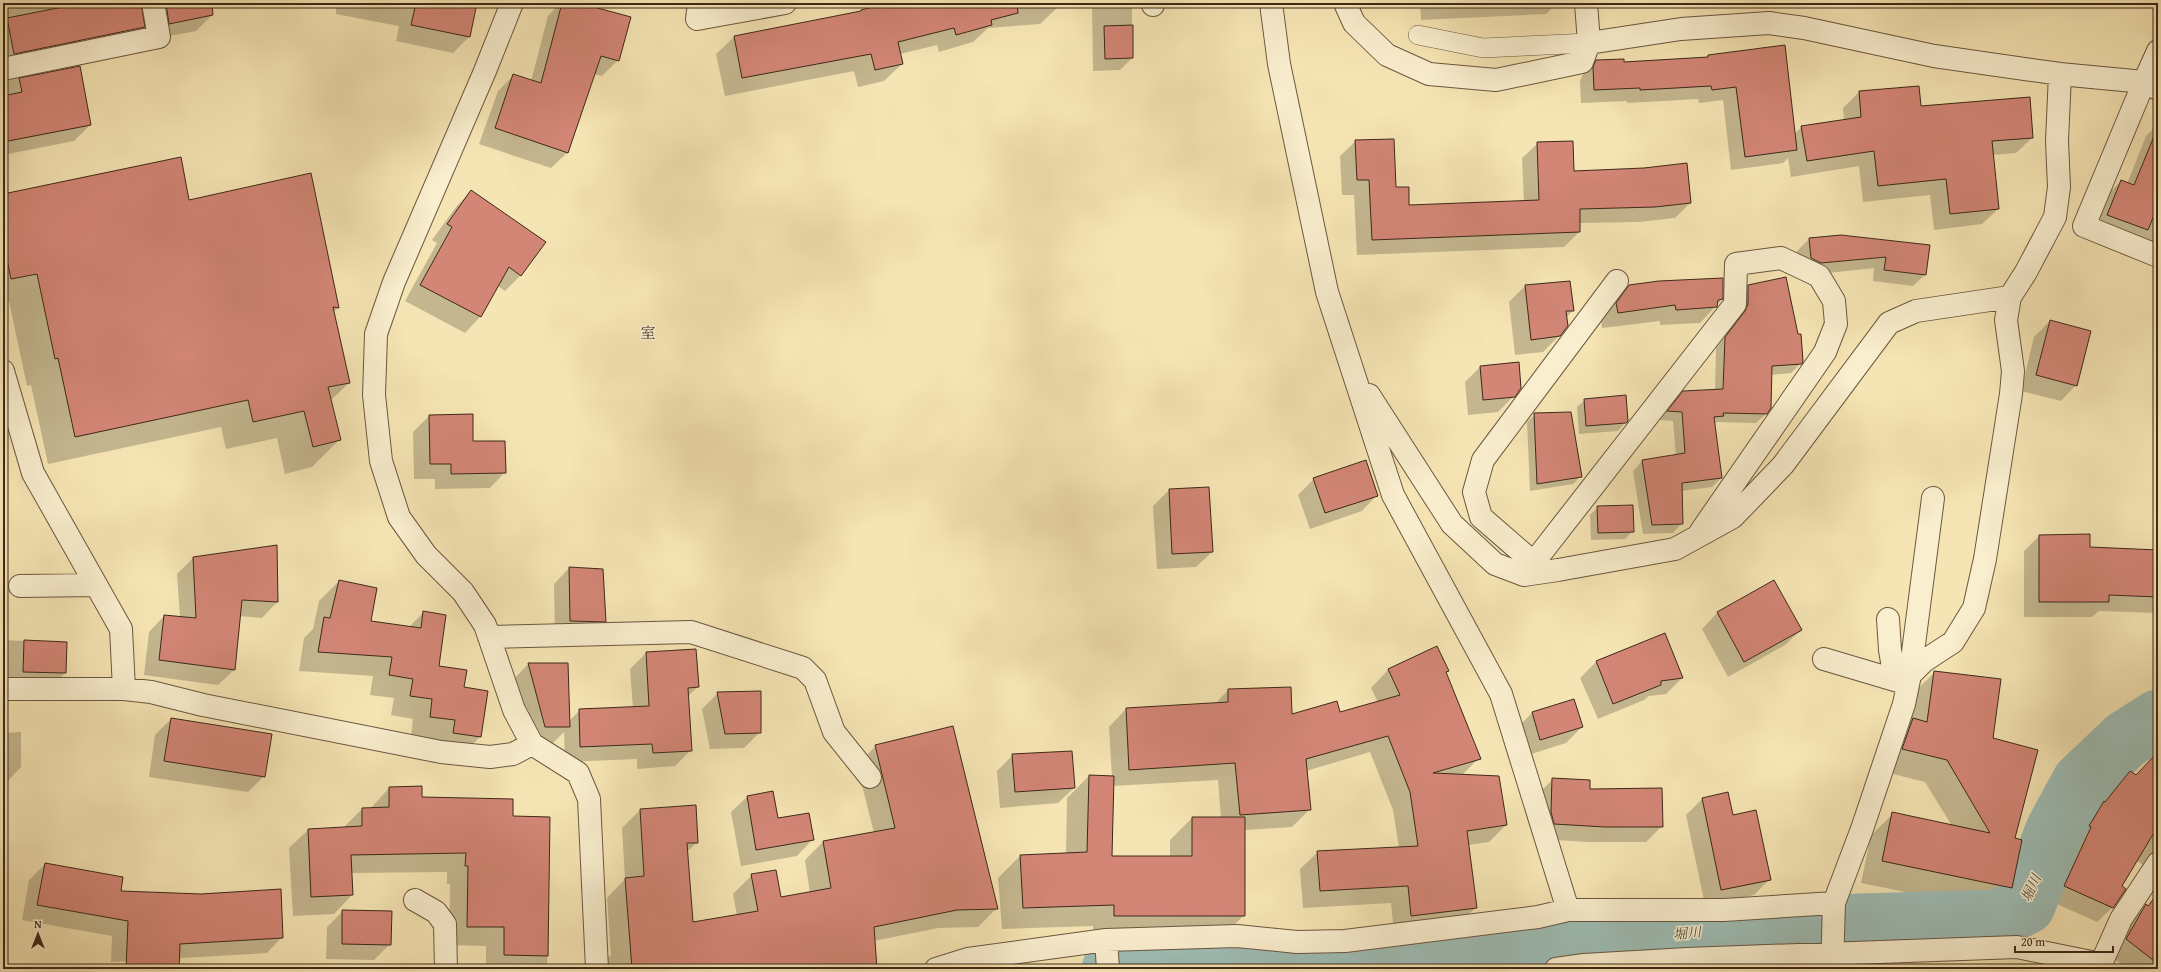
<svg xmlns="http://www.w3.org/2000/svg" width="2161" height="972" font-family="'Gentium Book Plus','Noto Serif JP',serif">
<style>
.shadow{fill:#0003;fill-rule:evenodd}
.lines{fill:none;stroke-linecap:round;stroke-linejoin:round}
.river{stroke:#9ebdb5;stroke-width:59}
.building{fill:#d38676;stroke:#3d2818}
.lane-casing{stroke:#6b573f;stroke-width:20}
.street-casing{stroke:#6b573f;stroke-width:24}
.lane{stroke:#f9eece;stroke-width:19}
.street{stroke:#f9eece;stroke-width:22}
.labels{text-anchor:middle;stroke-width:3;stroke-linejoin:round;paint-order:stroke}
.water-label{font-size:14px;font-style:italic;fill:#554d3f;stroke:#f9eece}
.quarter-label{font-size:15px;fill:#3d2818;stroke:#f9eece}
</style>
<rect width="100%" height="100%" fill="#f6e5b4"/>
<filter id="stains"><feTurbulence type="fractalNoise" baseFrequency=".005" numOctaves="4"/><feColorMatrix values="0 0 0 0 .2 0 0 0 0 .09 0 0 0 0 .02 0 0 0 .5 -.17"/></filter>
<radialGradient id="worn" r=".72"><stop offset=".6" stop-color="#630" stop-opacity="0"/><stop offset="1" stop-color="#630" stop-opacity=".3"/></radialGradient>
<!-- shadow -->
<path class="shadow" d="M3,3H209L212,15L196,31L154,39L147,11L141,6L144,27L128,43L3,70Z
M336,3H476L469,37L453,53L396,41L399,26L336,14Z
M560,3H575L618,60L602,76L594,74L567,153L551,168L479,144L498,91L514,75L531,81L548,16Z
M892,3H1058V7L1040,24L988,28L973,42L939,52L937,45L900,54L902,64L884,81L858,87L854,71L725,96L716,54L734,37L859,13Z
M1092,3H1132V58L1120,70L1093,71Z
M1352,3H1414L1352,8Z
M1420,3H1557L1546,14L1421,20Z
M1708,56L1794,134L1802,127L1844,120L1843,108L1859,92L2032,138L2016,153L1992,155L1998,209L1982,224L1934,230L1930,195L1863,202L1859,166L1791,177L1788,158L1783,163L1731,170L1723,100L1699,103L1698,99L1627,103V101L1581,103L1580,81L1583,74L1597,61L1623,63L1705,58Z
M79,67L90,125L74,141L3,155V81Z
M2158,124V255L2094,230L2106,196L2121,181L2127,184L2146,136Z
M1356,141L1408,206L1524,202L1522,158L1538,143L1573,172L1690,203L1675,218L1639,222L1579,223V232L1564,247L1357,255L1354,195H1342L1340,156Z
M310,174L338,308L334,312L349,383L330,401L340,439L312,467L285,474L277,438L226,449L221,427L48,464L31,385L27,386L9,301L3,302V194L188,202Z
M471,191L521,275L505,291L498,286L480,317L465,333L405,301L437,243L432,240L456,207Z
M1841,236L1926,274L1913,286L1873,281L1874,268L1809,275L1799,270L1797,251L1809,239Z
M1525,286L1573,310L1566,318L1559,336L1543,352L1515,355L1509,302Z
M1629,286L1722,299L1700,323L1660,325V321L1602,328L1601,319L1613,302Z
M1748,286L1801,363L1791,373L1771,375L1766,414L1756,423L1717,422L1714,424L1721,478L1712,487L1681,491L1682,523L1673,533L1643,534L1633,471L1642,461L1676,456L1673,421L1659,420L1683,392L1715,390L1716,348L1736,322L1739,314V295Z
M2050,321L2076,385L2061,401L2021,391L2034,337Z
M1480,367L1514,396L1498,412L1468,415L1465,382Z
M1585,400L1626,422L1618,431L1579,434L1577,407Z
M1535,414L1581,476L1573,484L1530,491L1527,422Z
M429,416L472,442L505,472L490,488L435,489V479H414L413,432Z
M1314,479L1377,495L1362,511L1310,529L1298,495Z
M1169,490L1212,552L1196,567L1157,569L1153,506Z
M1598,507L1633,531L1625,539L1591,540L1590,515Z
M2039,536L2089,548L2158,551V613L2099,611L2092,617H2024V551Z
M193,558L277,602L262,618L240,616L234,670L218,685L144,675L149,632L164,616L180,617L177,574Z
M569,568L605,621L590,637H555L554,584Z
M339,581L369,621L409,627L424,612L438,667L463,688L480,737L461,756L434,752L436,740L411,736L413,719L391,715L394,698L370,695L373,676L299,671L304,638L313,629L319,601Z
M1774,581L1801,630L1785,645L1728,677L1702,629L1717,613Z
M1664,634L1682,678L1666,694L1649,696L1644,700L1598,719L1580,678L1596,662Z
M3,640L66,643L65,673L49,689L3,687Z
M1436,647L1448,671L1445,673L1479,758L1462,775L1506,825L1489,842L1468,845L1476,907L1459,925L1394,933L1391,903L1303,908L1300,869L1318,852L1399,848L1393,810L1370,752L1306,771L1310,809L1292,827L1244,830V915L1222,938H1093V926L1002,929L998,878L1020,856L1066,854L1067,798L1089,776L1112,777L1109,727L1126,709L1215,704L1228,690L1291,716L1339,713L1378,702L1371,688L1388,670ZM1218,780L1221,818H1192L1170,840V857H1111L1113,786Z
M646,653L698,687L688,696L691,750L675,766L637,769V759L565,762L564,732L553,743H529L513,680L528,664L569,721L580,710L633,708L630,669Z
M1935,672L1992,739L2014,839L2011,888L1989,909L1861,883L1871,835L1893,814L1952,826L1925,782L1881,771L1913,693Z
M718,693L760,732L744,748L710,749L702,709Z
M1573,700L1582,727L1566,743L1525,756L1516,729L1532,713Z
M171,719L264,776L248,792L149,777L155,735Z
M21,732V767L6,783H3V733Z
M876,746L997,908L978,927L938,928L874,941L876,969H596L611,955L607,898L625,879L622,828L640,810L697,842L687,852L693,923L737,916L733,894L752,875L780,898L810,893L805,860L823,842L874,833L857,765Z
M2158,752V875L2136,860L2120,886L2113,907L2097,922L2050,901L2076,843L2074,841L2089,817L2130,772L2135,776Z
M1013,755L1074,788L1058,803L1000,808L997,771Z
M1553,779L1589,790L1662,826L1646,842H1588L1539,839L1537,795Z
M389,788L421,798L512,817L549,818L547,969H486V946L449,945L450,884H447V872L351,873L352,895L334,914L293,916L289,848L308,830L344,827L362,809L371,808Z
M1727,794L1732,816L1770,879L1754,895L1705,905L1686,815L1702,799Z
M747,797L777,820L812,840L797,856L741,866L731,812Z
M45,864L120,892L282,937L267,953L111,962L112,936L22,920L29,880Z
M2146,906L2158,915V969H2128L2110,956L2130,922Z
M343,911L390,944L374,960L326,959L327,927Z
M1925,964V969H1897L1901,965Z"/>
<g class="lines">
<!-- river -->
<path class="river" d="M1111,969L1192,961L1312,969L1702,932L1860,923L1999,919L2026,905L2055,830L2081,782L2125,740L2158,719"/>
</g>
<!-- building -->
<path class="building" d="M83,3H141L145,27L14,54L7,18Z
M166,3H212L213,15L169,24Z
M416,3H477L470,37L411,25Z
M562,3H579L631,17L619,61L601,56L568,153L495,128L513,74L541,83Z
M888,3H1017L1018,13L991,20L992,25L956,35L954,28L898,42L903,64L875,70L871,54L742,78L734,36L861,11V10Z
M1133,25V58L1105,59L1104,26Z
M1785,45L1797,150L1745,157L1736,87L1712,90L1711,86L1640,90V88L1594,90L1593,67L1596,60L1624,59V62L1708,57V55Z
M80,66L91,125L3,142V96L22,92L19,78Z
M1919,86L1921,106L2030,97L2033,138L1992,141L1999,209L1950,214L1946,179L1878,186L1874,151L1807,161L1801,126L1861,117L1859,91Z
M2157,129L2158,205L2148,230L2107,215L2121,180L2134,185Z
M1394,139L1396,187H1409V205L1539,200L1537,142L1573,141L1574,171L1644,168L1687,163L1691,203L1655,207L1580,209V232L1372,240L1369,180H1357L1355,140Z
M181,157L189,200L311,173L339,308L333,307L350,383L328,387L341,440L313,447L304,411L253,422L248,400L75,437L58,358L55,359L37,274L11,279L3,240V194Z
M471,190L546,242L521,276L509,267L481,317L420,285L452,227L447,224Z
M1841,235L1930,245L1926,275L1884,270L1886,257L1821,263L1811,258L1809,238Z
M1786,277L1798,334H1801L1803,361L1802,364L1772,366L1771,408L1767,414L1723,413L1724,416L1714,417L1722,478L1682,483L1683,524L1652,525L1642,460L1685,453L1682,412L1667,411L1683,391L1723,389L1725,337L1745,311L1748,304V285Z
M1723,278V299L1718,300L1717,307L1676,310L1675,305L1618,313L1616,303L1629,285L1659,281Z
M1570,281L1574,311H1566L1568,326L1560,336L1531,340L1525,285Z
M2050,320L2091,331L2077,386L2036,375Z
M1519,362L1521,388L1515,397L1483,400L1480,366Z
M1626,395L1628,421L1626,423L1586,426L1584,399Z
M1571,412L1582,477L1537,484L1534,413Z
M473,414V441H505L506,473L451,474V464H430L429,415Z
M1366,460L1378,496L1325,513L1313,478Z
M1209,487L1213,552L1172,554L1169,489Z
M1633,505L1634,532L1598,533L1597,506Z
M2090,534V547L2158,550V597L2109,595V602H2039V535Z
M277,545L278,602L242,600L235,670L159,660L164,615L196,618L193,557Z
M569,567L603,569L606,622L570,621Z
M339,580L377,588L371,621L421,628L423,611L446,615L439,666L467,670L464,687L488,691L481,737L453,733L455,720L430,717L432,699L410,696L413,679L389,675L392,657L318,652L324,617L330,618Z
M1774,580L1802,630L1744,662L1717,612Z
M1665,633L1683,678L1661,681V685L1613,704L1596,661Z
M24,640L67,642L66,673L23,672Z
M1437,646L1449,671L1446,672L1481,759L1433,773L1499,776L1507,825L1467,831L1477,908L1411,916L1408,886L1320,891L1317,851L1418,846L1410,792L1388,736L1306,759L1311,810L1240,815L1235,763L1129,770L1126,708L1228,702V689L1291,687L1292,714L1337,701L1340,712L1400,695L1388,669Z
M696,649L699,687L688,688L692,751L653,753L652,744L580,747L579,709L649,706L646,652Z
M528,663H568L570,727H545Z
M1934,671L2001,679L1993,738L2038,750L2015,838L2022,840L2012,888L1882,861L1892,812L1990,833L1947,760L1902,749L1913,718L1927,722Z
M761,691V733L725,734L717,692Z
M1574,699L1583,727L1540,740L1532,712Z
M171,718L272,734L265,777L164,761Z
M953,726L998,909L957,910L874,927L877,969H632L625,878L644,876L640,809L696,805L698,843H687L693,922L758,911L751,874L776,870L781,897L831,888L823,841L895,828L875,745Z
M1072,751L1075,788L1015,792L1012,754Z
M2158,752V826L2122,886L2126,889L2113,908L2064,886L2091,827L2089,826L2104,801L2105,802L2130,771L2136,775Z
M1089,775L1114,776L1112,856H1192V817H1245V916H1114V905L1023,908L1020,855L1087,852Z
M1552,778L1590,780V789L1662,788L1663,827H1605L1554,824L1551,812Z
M422,786V797L513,799V816L550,817L548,956L504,955V927H467L468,866H465L466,853L351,855L353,895L311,897L308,829L362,826V808L389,807V787Z
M773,791L778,818L809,813L814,840L756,850L747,796Z
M1728,792L1733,815L1756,810L1771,880L1721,890L1702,798Z
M45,863L123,877L121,891L201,894L281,889L283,938L180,944L179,969H126L128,921L37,905Z
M2158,893V964L2126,939L2146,904L2148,906Z
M342,910L392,911L391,945L342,944Z"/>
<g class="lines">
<defs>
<path id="lane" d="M1418,35L1483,48L1589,43"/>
<path id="street" d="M512,3L485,71L394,282L376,334L374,395L381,461L399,517L426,555L463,592L485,625L514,710L532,744L578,773L589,799L597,969
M699,3L697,19L785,3
M1153,3V5
M1271,3L1279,64L1327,292L1393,495L1501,694L1568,910
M1345,3L1354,23L1387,55L1429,74L1496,80L1582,62L1589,43L1586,3
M1589,43L1681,29L1769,23L1804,28L1934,56L2060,74L2144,82L2158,51
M3,69L159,37L153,3
M2156,88L2144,82L2084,226L2158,256
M3,371L33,473L121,629L124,689
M1369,395L1452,524L1495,564L1524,575L1558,570L1675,549L1733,517L1783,465L1889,323L1916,311L2010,297
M1534,563L1481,517L1474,492L1483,460L1617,281
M1524,575L1735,304L1736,264L1781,258L1819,276L1834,301L1836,324L1825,352L1701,531
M20,586L96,585
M1888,619L1890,650L1895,680
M489,637L691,632L803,668L815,680L834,732L870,777
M1824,659L1908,684
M1910,675L1933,498
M3,689H124L151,692L203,705L441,752L490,757L513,754L532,744
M415,900L436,912L445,924L446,969
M1106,940L1108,969
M936,969L968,959L1106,940L1237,936L1297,942L1345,941L1538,917L1568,910H1724L1834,903
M1556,969L1584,965L1687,959L2017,947L2101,964L2121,919L2158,863
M1832,969L1834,903L1862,829L1904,704L1910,675L1924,661L1953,642L1974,608L1985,559L2011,394L2013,371L2006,320L2010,297L2026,272L2055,217L2059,187L2057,141L2060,74"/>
</defs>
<!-- lane casing -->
<use href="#lane" class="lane-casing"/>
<!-- street casing -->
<use href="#street" class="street-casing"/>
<!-- lane -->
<use href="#lane" class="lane"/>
<!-- street -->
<use href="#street" class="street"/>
</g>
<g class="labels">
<!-- water labels -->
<g class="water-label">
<text transform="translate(2031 888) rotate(-65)" y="5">堀川</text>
<text transform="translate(1687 933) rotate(-5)" y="5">堀川</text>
</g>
<!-- quarter labels -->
<g class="quarter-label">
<text x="648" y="338">室</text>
</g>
</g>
<!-- margin -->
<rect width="2161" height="972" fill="none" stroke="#f6e5b4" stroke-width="16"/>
<rect x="4" y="4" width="2153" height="964" fill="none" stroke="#3d2818" stroke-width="2"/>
<rect x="8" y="8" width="2145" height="956" fill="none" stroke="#3d2818"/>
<!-- north arrow -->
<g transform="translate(38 934)" stroke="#f9eece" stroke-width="3" paint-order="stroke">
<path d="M0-3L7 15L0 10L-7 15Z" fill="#3d2818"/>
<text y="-6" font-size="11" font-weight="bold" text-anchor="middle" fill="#3d2818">N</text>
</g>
<!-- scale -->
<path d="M2015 946v6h98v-6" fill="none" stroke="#3d2818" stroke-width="2"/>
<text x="2021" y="946" font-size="12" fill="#3d2818" stroke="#f9eece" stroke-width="3" paint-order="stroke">20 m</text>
<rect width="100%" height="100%" filter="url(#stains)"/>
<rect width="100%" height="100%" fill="url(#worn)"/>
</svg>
